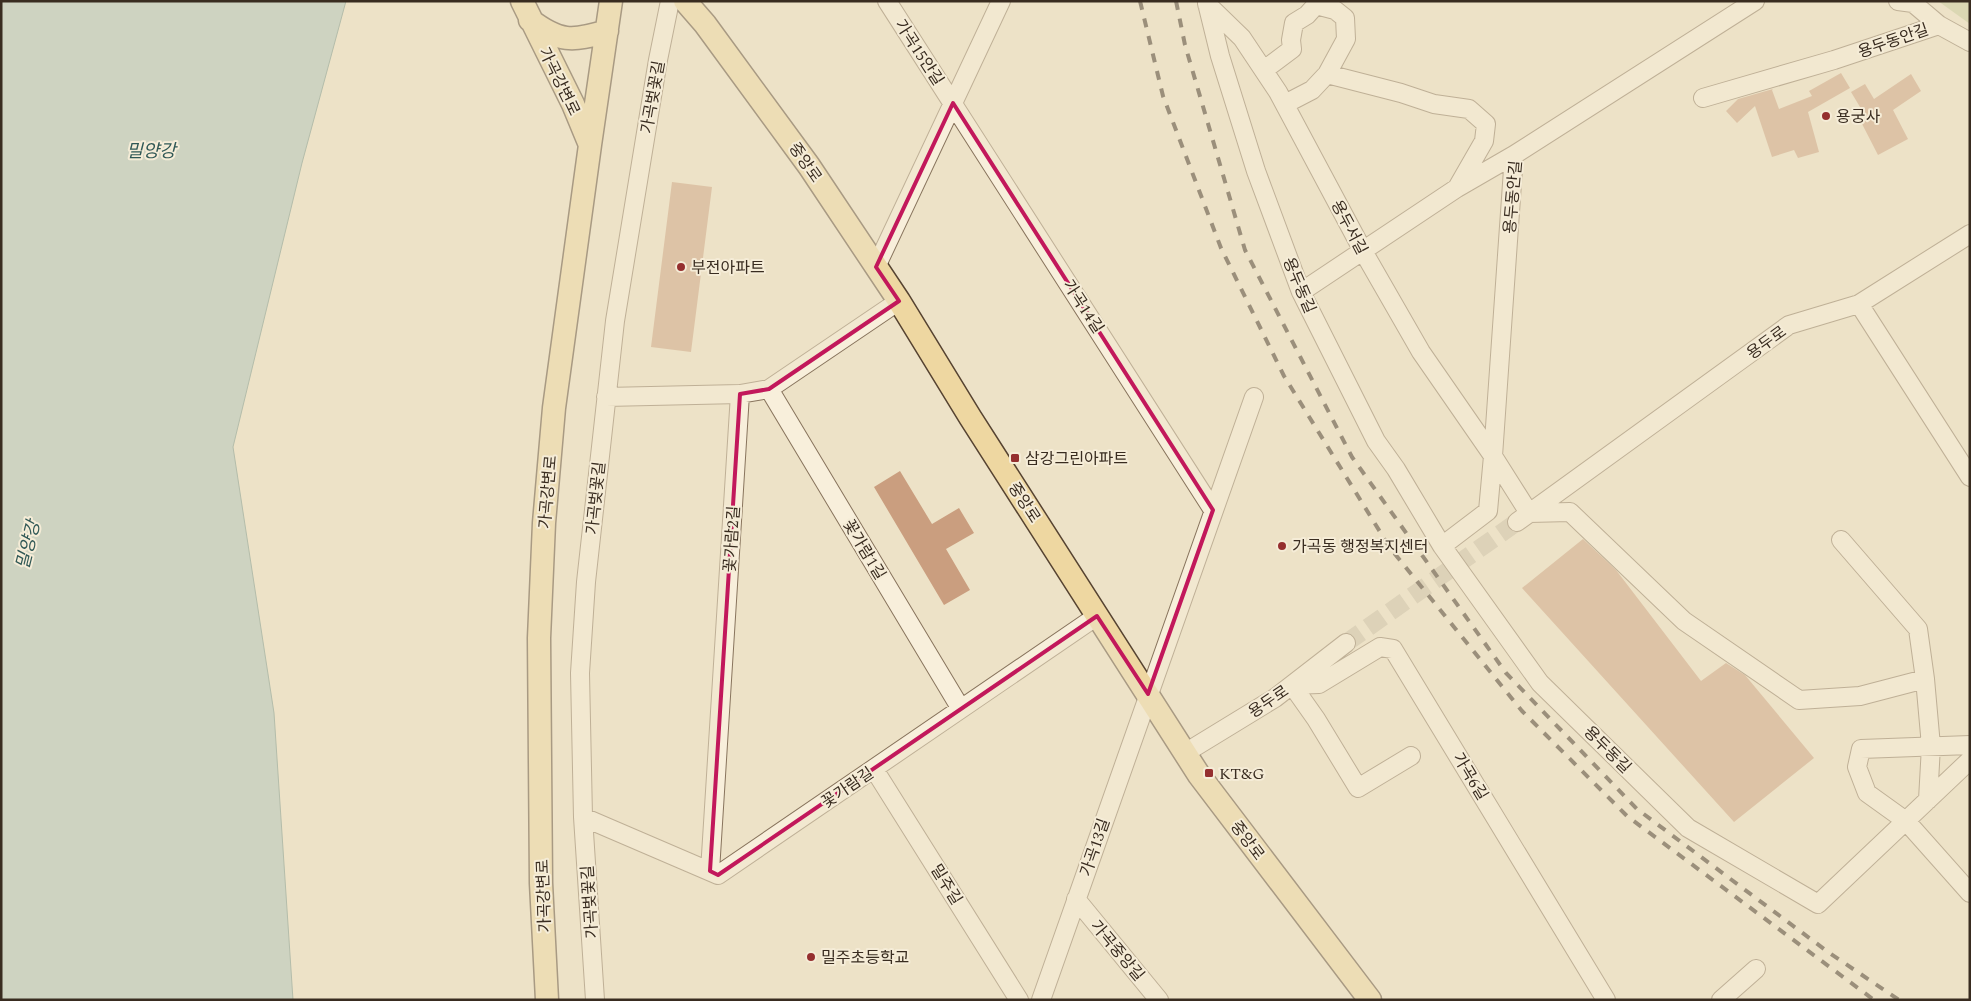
<svg xmlns="http://www.w3.org/2000/svg" width="1971" height="1001" font-family="Spectral,'Noto Sans KR',serif">
<style>
.green{fill:#c5cb9b}
.water{fill:#a8c1ba;stroke:#6f8f88}
.building{fill:#ca9e7f}
.lines{fill:none;stroke-linecap:round;stroke-linejoin:round}
.minor-tunnel{stroke:#c9bea6;stroke-width:18;stroke-dasharray:18 9;stroke-linecap:butt}
.minor-casing{stroke:#88745d;stroke-width:20}
.major-casing{stroke:#564331;stroke-width:25}
.minor{stroke:#f8efdb;stroke-width:18}
.major{stroke:#eed7a1;stroke-width:22}
.rail{stroke:#392c20;stroke-width:4;stroke-dasharray:9 9;stroke-linecap:butt}
.marked{fill:none;stroke:#c2185b;stroke-width:4;stroke-linejoin:round}
.poi-dot{fill:#952f2f;stroke:#f5ecd7;stroke-width:2}
.labels{text-anchor:middle;stroke-width:4;stroke-linejoin:round;paint-order:stroke}
.street-label{font-size:16px;fill:#392c20;stroke:#f5ecd7}
.poi-label{font-size:16px;fill:#392c20;stroke:#f5ecd7;text-anchor:start}
.water-label{font-size:18px;font-style:italic;fill:#305856;stroke:#f5ecd7}
</style>
<rect width="100%" height="100%" fill="#ede2c7"/>
<!-- green -->
<path class="green" d="M1938,1H1970V24Z"/>
<!-- water -->
<path class="water" d="M1,1H346L302,163L233,447L274,713L293,1000H1Z"/>
<!-- building -->
<path class="building" d="M1841,73L1850,88L1808,112L1819,152L1798,158L1794,150L1772,157L1755,106L1737,123L1726,111L1738,99L1773,89L1772,90L1779,109L1812,96L1809,91Z
M1911,74L1921,91L1893,110L1908,139L1878,155L1860,120L1866,117L1851,92L1865,84L1874,99Z
M672,182L712,187L691,352L651,347Z
M900,471L932,524L959,508L974,533L946,549L970,590L944,605L874,487Z
M1583,539L1616,570L1701,681L1726,663L1745,675L1814,758L1734,822L1522,588Z"/>
<g class="lines">
<!-- minor-tunnel -->
<path class="minor-tunnel" d="M1346,643L1517,522"/>
<defs>
<path id="minor" d="M887,1L1213,510
M1755,1L1514,155L1493,456L1529,513L1570,512L1684,621L1799,700L1860,696L1925,679L1931,746L1928,800
M1898,1L1913,3L1939,25L1970,42
M1207,3L1220,56L1256,171L1301,292L1376,441L1396,469L1442,546L1540,683L1688,828L1818,904L1970,760
M1207,4L1242,38L1278,92L1363,251L1421,352L1493,456L1488,511L1442,546
M1264,70L1292,49L1291,40L1294,23L1307,15L1316,5L1335,10L1345,18L1346,39L1327,74
M1703,98L1834,60L1939,25
M1285,104L1312,90L1327,74L1401,93L1434,104L1469,109L1486,124L1484,141L1457,188
M876,267L1001,1
M1301,292L1457,188L1514,155
M1859,304L1970,234
M769,389L961,709
M606,397L740,394L769,389L899,301
M1517,522L1789,325L1859,304L1970,477
M1841,540L1918,629L1925,679
M1292,685L1319,684L1380,647L1393,649L1606,1000
M1292,685L1316,719L1358,788L1411,756
M1970,745L1861,749L1857,767L1867,793L1906,821L1970,893
M1185,753L1275,698L1346,643
M874,769L1019,1000
M583,817L718,875L1097,616
M710,871L740,394
M1076,899L1159,1000
M595,1000L583,817L580,673L586,582L615,321L658,60L670,1
M1041,1000L1254,397
M1721,1000L1756,969"/>
<path id="major" d="M522,1L573,104L590,145L554,408L544,523L539,638L541,883L547,1000
M685,1L705,24L809,166L899,301L970,417L1199,775L1370,1000
M530,20C559,42 572,42 607,31
M590,145L611,1"/>
</defs>
<!-- minor casing -->
<use href="#minor" class="minor-casing"/>
<!-- major casing -->
<use href="#major" class="major-casing"/>
<!-- minor -->
<use href="#minor" class="minor"/>
<!-- major -->
<use href="#major" class="major"/>
<!-- rail -->
<path class="rail" d="M1140,1L1163,96L1221,248L1284,376L1390,548L1522,711L1627,816L1874,1000
M1176,1L1185,45L1245,250L1352,457L1506,673L1637,809L1828,952L1899,1000"/>
</g>
<!-- marked area -->
<path d="M0 0H1971V1001H0ZM953,103L1213,510L1148,694L1097,616L718,875L710,871L740,394L769,389L899,301L876,267Z" fill="#ede2c7" fill-opacity=".55" fill-rule="evenodd"/>
<path class="marked" d="M953,103L1213,510L1148,694L1097,616L718,875L710,871L740,394L769,389L899,301L876,267Z"/>
<!-- markers -->
<g class="poi-dot">
<circle cx="1826" cy="116" r="5"/>
<circle cx="681" cy="267" r="5"/>
<rect x="1010" y="453" width="10" height="10" rx="2.5"/>
<circle cx="1282" cy="546" r="5"/>
<rect x="1204" y="768" width="10" height="10" rx="2.5"/>
<circle cx="811" cy="957" r="5"/>
</g>
<g class="labels">
<!-- street labels -->
<g class="street-label">
<text transform="translate(1893 40) rotate(-19)" y="6">용두동안길</text>
<text transform="translate(920 52) rotate(57)" y="6">가곡15안길</text>
<text transform="translate(560 81) rotate(64)" y="6">가곡강변로</text>
<text transform="translate(652 97) rotate(-80)" y="6">가곡벚꽃길</text>
<text transform="translate(806 162) rotate(55)" y="6">중앙로</text>
<text transform="translate(1512 197) rotate(-85)" y="6">용두동안길</text>
<text transform="translate(1350 227) rotate(62)" y="6">용두서길</text>
<text transform="translate(1300 285) rotate(67)" y="6">용두동길</text>
<text transform="translate(1084 306) rotate(57)" y="6">가곡14길</text>
<text transform="translate(1766 342) rotate(-36)" y="6">용두로</text>
<text transform="translate(547 492) rotate(-85)" y="6">가곡강변로</text>
<text transform="translate(595 498) rotate(-84)" y="6">가곡벚꽃길</text>
<text transform="translate(1025 502) rotate(57)" y="6">중앙로</text>
<text transform="translate(731 539) rotate(-86)" y="6">꽃가람2길</text>
<text transform="translate(865 549) rotate(59)" y="6">꽃가람1길</text>
<text transform="translate(1268 701) rotate(-34)" y="6">용두로</text>
<text transform="translate(1608 749) rotate(45)" y="6">용두동길</text>
<text transform="translate(1471 776) rotate(59)" y="6">가곡6길</text>
<text transform="translate(847 787) rotate(-34)" y="6">꽃가람길</text>
<text transform="translate(1248 840) rotate(53)" y="6">중앙로</text>
<text transform="translate(1094 847) rotate(-71)" y="6">가곡13길</text>
<text transform="translate(947 884) rotate(58)" y="6">밀주길</text>
<text transform="translate(543 896) rotate(-92)" y="6">가곡강변로</text>
<text transform="translate(589 902) rotate(-94)" y="6">가곡벚꽃길</text>
<text transform="translate(1118 950) rotate(50)" y="6">가곡중앙길</text>
</g>
<!-- poi labels -->
<g class="poi-label">
<text x="1836" y="122">용궁사</text>
<text x="691" y="273">부전아파트</text>
<text x="1025" y="464">삼강그린아파트</text>
<text x="1292" y="552">가곡동 행정복지센터</text>
<text x="1219" y="779">KT&amp;G</text>
<text x="821" y="963">밀주초등학교</text>
</g>
<!-- water labels -->
<g class="water-label">
<text x="151" y="157">밀양강</text>
<text transform="translate(28 545) rotate(-76)" y="6">밀양강</text>
</g>
</g>
<!-- border -->
<rect width="1971" height="1001" fill="none" stroke="#392c20" stroke-width="5"/>
</svg>
